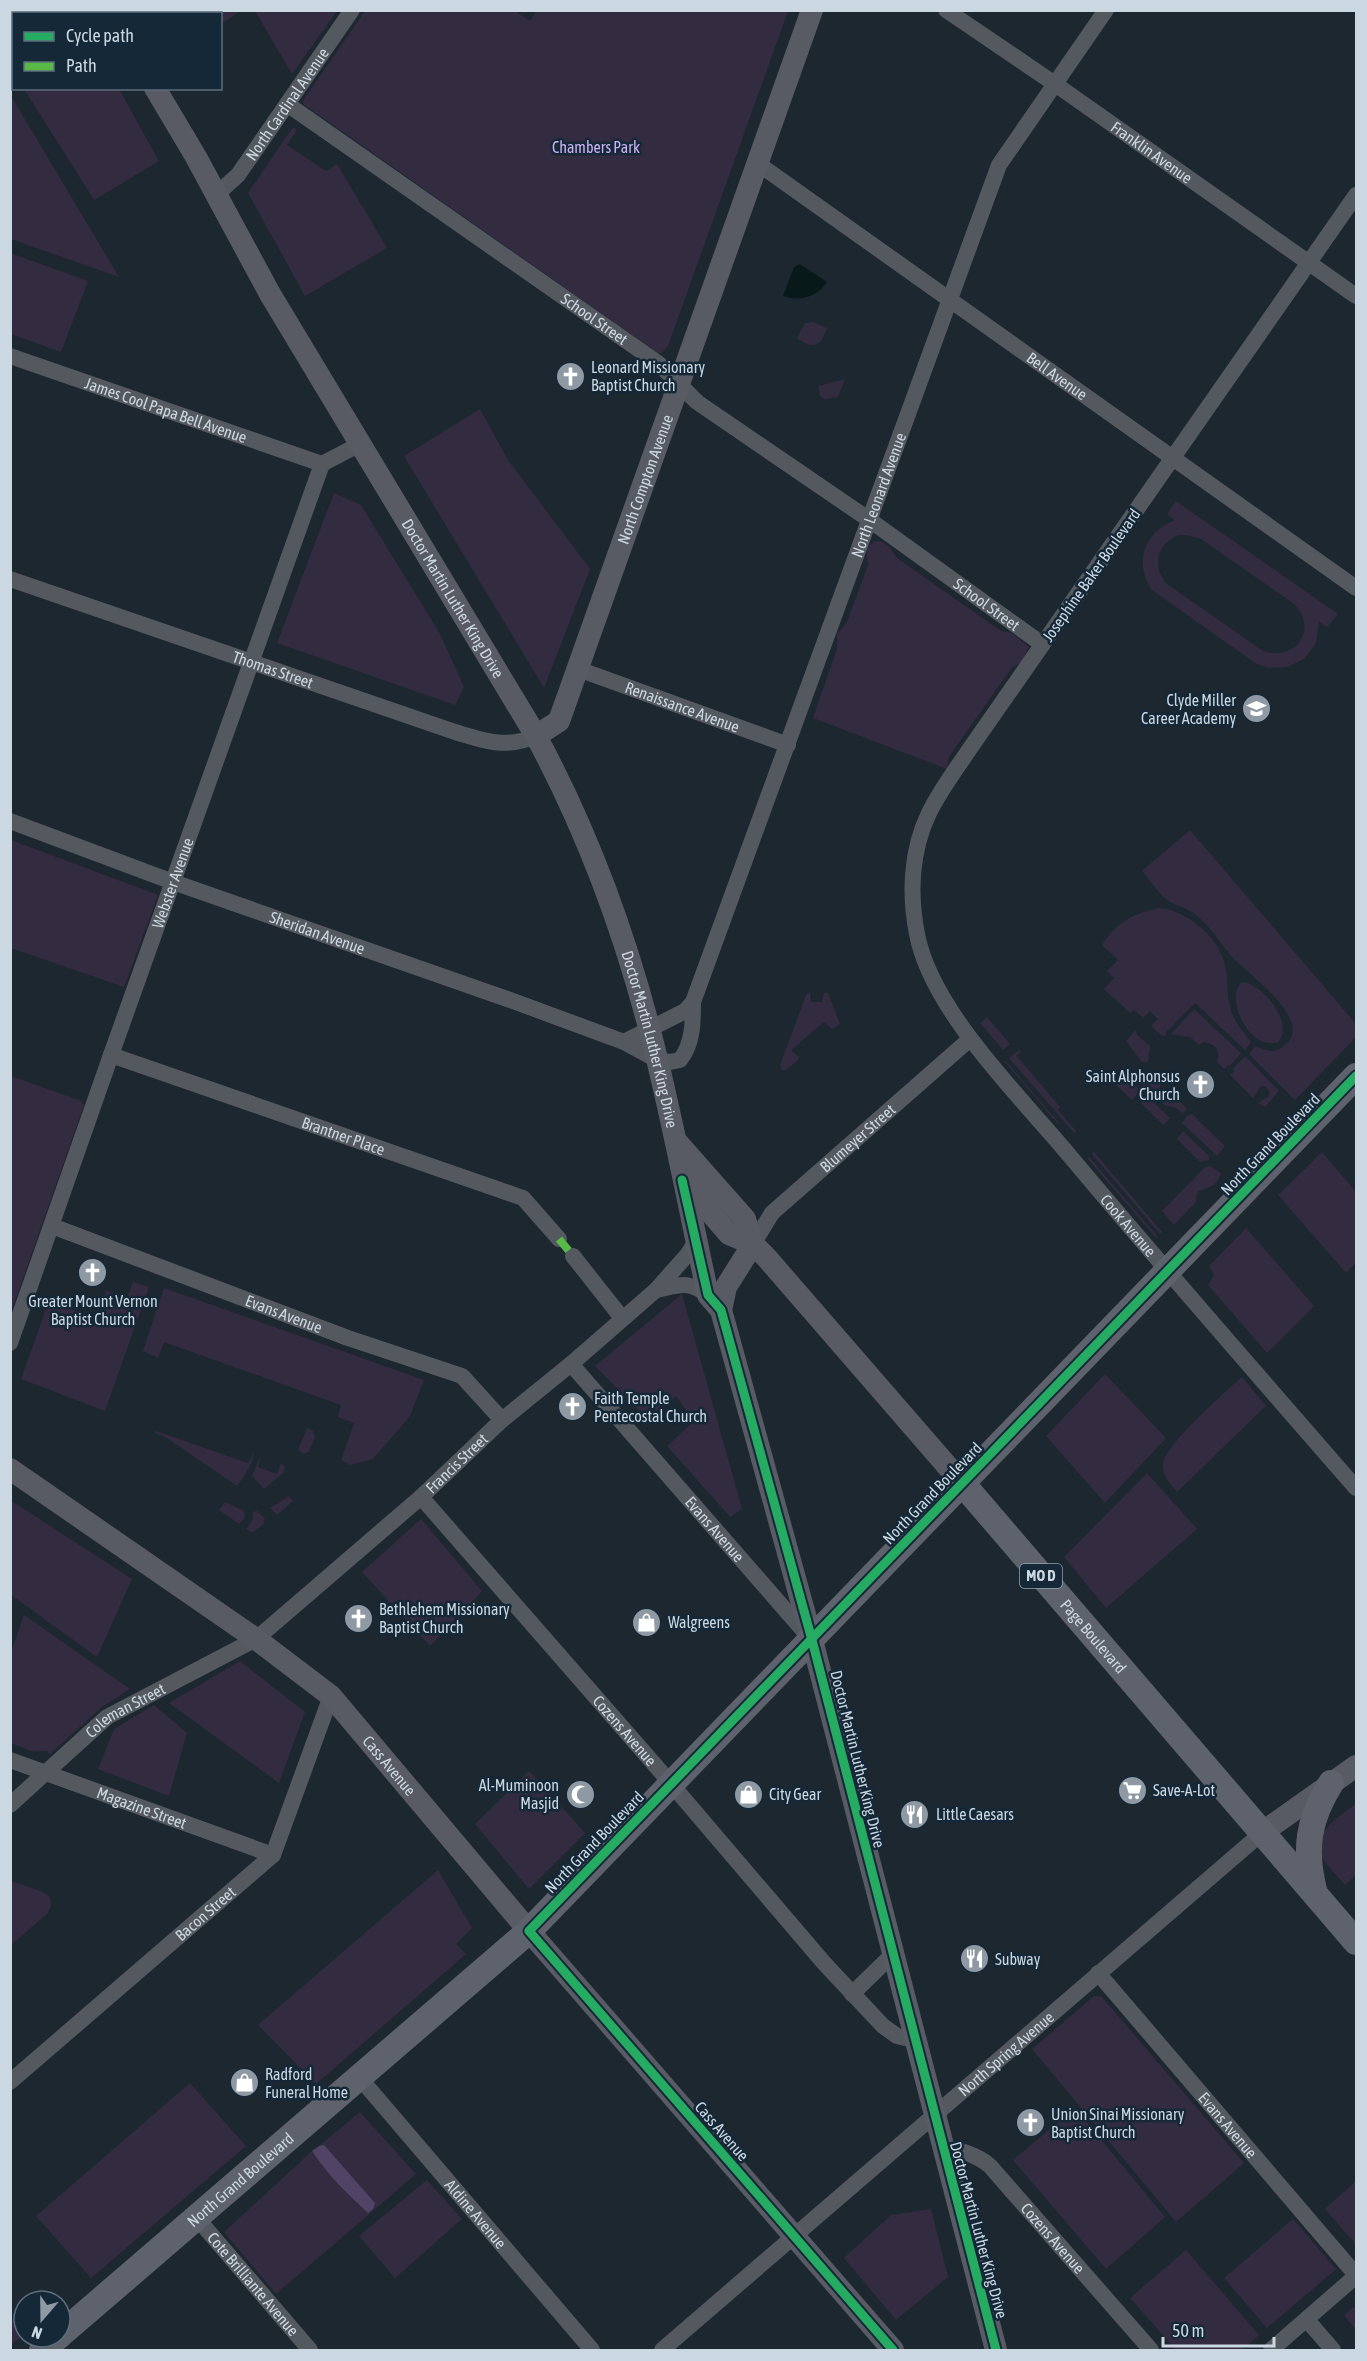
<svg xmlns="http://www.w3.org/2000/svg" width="1367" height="2361" font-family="'Asap Condensed',sans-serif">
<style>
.green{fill:#332b40;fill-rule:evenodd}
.forest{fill:#514366}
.water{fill:#071918}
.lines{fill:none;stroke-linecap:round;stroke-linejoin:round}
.street{stroke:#54595f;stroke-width:16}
.secondary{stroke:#585b63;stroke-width:22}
.primary{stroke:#5e626c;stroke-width:26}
.quiet{stroke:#58b947;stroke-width:8;stroke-dasharray:15 8;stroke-linecap:butt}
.cycleway-casing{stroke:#152838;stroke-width:13}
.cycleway{stroke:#26ab63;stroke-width:9}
.labels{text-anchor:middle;stroke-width:5;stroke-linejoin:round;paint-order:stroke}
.shield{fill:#152838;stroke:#94a2ae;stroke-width:1.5}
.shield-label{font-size:15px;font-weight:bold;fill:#cbd7e1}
.street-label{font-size:16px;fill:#cbd7e1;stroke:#152838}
.park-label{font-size:16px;fill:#cdb0f3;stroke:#152838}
.poi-label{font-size:16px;fill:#cbd7e1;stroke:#152838;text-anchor:start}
</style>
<rect width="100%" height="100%" fill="#1d2730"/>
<!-- green -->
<path class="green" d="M11,10H75L77,13L14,14L13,72L11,68Z
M242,10L221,24L220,14H147L145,11Z
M537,10L788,11L668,346L662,353H658L303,104L304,99L365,11H515L530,21Z
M255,11H337L292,74Z
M24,89H119L159,161L94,200Z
M10,96H11L119,277L11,239Z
M293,127L297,130L287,145L326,171L337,164L387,248L305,296L248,193Z
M10,253L88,281L61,352L11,334Z
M813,322L827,328C820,347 813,350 797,338L805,323Z
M845,379L838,397L825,399L820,396L818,386Z
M480,409L508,460L590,569L544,688L404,456Z
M334,493L361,505L440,634L464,687L455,705L277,643Z
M1176,501L1338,614L1327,627L1319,622L1316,643L1304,659L1287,667L1269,668L1255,663L1152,590C1133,563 1145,531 1175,520L1167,514ZM1179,535H1187L1201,539L1294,604C1319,629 1296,662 1263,651L1167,584C1151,566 1157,543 1179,535Z
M875,541C887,540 891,550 897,558L1001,631L1012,633L1029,647L1021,663L1012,667L949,757L947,769L813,718L837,649V634L847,622L868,565C867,555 865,547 875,541Z
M1190,830L1356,1024V1037L1295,1100L1249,1054L1255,1046C1264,1050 1271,1054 1281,1048C1320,1024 1250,976 1234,959C1220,944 1211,926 1195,914C1187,908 1178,906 1170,902C1160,896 1150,880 1142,871Z
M11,840L158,895L124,987L11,948Z
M1162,908C1190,913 1221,939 1226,969C1228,983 1227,998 1231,1011C1235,1023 1244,1032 1251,1042L1245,1050L1195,1003L1166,1032V1035L1162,1036L1151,1026L1158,1019L1150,1011L1143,1018L1134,1010L1130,1013L1104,989L1114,978L1107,971L1118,960L1102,945C1117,922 1134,912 1162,908Z
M1242,982C1260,982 1296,1023 1278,1042C1249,1052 1224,997 1242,982Z
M810,992L811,1002H822L824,993H828L840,1024L832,1029L824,1022L791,1050L799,1057L798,1060L786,1070H782L780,1065L806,995Z
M1194,1009L1241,1053L1230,1066L1228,1065L1224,1069L1217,1062C1221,1051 1216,1044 1204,1042L1199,1045L1190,1037L1171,1034Z
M987,1017L1010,1044L1003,1050L980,1023Z
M1136,1030L1137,1035L1150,1046L1148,1062H1142L1126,1041Z
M1019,1050L1021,1052L1016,1055L1060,1107L1058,1110L1076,1131L1074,1133L1009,1058Z
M1246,1057L1279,1091L1265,1107L1258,1103L1269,1096V1090L1265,1086L1260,1087L1253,1098L1230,1075L1235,1071L1233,1069L1243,1058Z
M1006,1061L1059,1123L1058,1124L1005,1062Z
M1149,1073L1161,1084C1156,1096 1167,1108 1179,1100L1187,1109L1183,1113L1174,1107L1164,1105L1140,1083Z
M1124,1075L1140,1091L1132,1100L1115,1084Z
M11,1076L81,1101L84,1105L11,1312Z
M1144,1099H1150L1170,1118L1163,1125L1140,1102Z
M1192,1114L1225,1146L1217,1156L1182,1123L1187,1116Z
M1183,1131L1209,1156V1160L1200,1162L1177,1139Z
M1094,1152L1162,1232L1160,1234L1092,1154Z
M1322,1152L1356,1192V1262L1346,1273L1278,1195Z
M1089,1157L1158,1237L1156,1238L1087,1158Z
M1210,1166L1221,1173C1218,1186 1209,1187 1199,1191L1196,1197V1202L1174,1225L1162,1211L1205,1167Z
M1246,1228L1314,1306L1267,1353L1208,1285L1214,1275L1209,1266Z
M133,1282L149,1287L105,1411L21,1379L49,1301L96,1319L106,1291L127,1298Z
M164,1288L424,1380L410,1416L373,1459L350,1465L341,1460L354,1423L338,1417L341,1405L164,1342L158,1358L143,1351Z
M682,1294L742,1509L730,1517L667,1446L694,1421L676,1396L648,1420L595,1366Z
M1105,1374L1166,1438L1105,1503L1046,1436Z
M1242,1377L1266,1406L1177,1492C1171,1484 1161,1475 1163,1464C1165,1445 1226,1391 1242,1377Z
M307,1428L313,1431L315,1437L309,1452L304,1454L298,1450Z
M156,1431L248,1463L254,1452C252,1466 245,1475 237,1486L167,1438L155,1433Z
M261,1455L258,1467L277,1474L281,1463L285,1467L283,1473L264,1489L252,1476Z
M1147,1473L1197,1529L1106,1608L1064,1557Z
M289,1496L293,1501L277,1515L270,1508Z
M10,1500L132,1579L97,1657L11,1595Z
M225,1502L244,1511L245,1517L239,1524L219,1510Z
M257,1511L265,1519L263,1521L265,1523L252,1533L246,1529L253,1519V1512Z
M421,1519L482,1591L430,1646L362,1572Z
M24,1615L130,1689L102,1707L50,1754L47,1751H31L11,1743V1652Z
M240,1661L305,1712L279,1783L169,1703Z
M154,1705L187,1733L169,1796L98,1769L114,1729Z
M529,1771L585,1833L529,1889L475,1824Z
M1356,1804V1875L1345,1885C1338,1876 1325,1865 1321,1855C1311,1832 1342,1815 1356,1804Z
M438,1870L472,1928L456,1944L466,1954L316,2084L258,2025Z
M11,1881L43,1892L50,1897L51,1906L47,1914L11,1945Z
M1094,1996L1102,1997L1244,2163L1176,2222L1032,2049Z
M190,2083L246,2146L91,2278L36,2216Z
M1075,2108L1165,2217L1106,2269L1013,2160Z
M360,2112L416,2174L276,2294L224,2232L312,2151L354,2201L368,2212L324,2145L319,2146Z
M427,2180L462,2219L395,2278L359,2236Z
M1356,2181V2245L1325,2209Z
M931,2209L948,2277L896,2320L844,2258L891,2215Z
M1293,2219L1336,2269L1267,2328L1224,2278Z
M1186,2250L1259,2335L1242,2350H1176L1130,2298Z
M1356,2305V2330L1344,2315Z
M11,2318L24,2334L11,2345H10Z"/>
<!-- forest -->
<path class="forest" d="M324,2145L375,2203L373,2209L368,2213C348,2195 327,2174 312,2151L319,2146Z"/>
<!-- water -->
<path class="water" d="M800,264L827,282C817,297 800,302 783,296L794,267Z"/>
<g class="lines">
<!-- street -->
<g class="street">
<path id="s1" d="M946,10L1055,84L1356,296"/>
<path id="s2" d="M287,104L658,363L697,402L871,521L1042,644"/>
<path id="s3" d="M757,163L1356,588"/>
<path id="s4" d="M216,195L238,175L352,10"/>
<path id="s5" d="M1356,195L971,747C957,768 940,790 929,813C911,850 909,894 917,934C931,1010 1020,1096 1069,1155C1163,1267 1260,1378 1356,1488"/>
<path id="s6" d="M10,356L322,464"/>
<path id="s7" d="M10,579L455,732C485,741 506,749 536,736"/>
<path id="s8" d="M578,669L788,745"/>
<path id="s9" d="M10,821L173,882L513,1001L624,1042L657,1060L670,1062L680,1060C693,1044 693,1022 693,1002L999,165L1106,10"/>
<path d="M624,1042L685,1011L693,1002"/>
<path id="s10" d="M111,1055L523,1198L559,1239"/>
<path id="s11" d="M52,1226L348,1338L462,1376L502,1420"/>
<path id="s12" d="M753,1244L772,1213L970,1039"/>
<path d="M573,1256L622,1318"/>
<path d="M656,1290C680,1285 687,1280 708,1295"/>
<path id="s13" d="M10,1343L111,1055L322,464L360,444"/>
<path id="s14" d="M571,1364L809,1637"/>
<path id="s15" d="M421,1497L655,1765L824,1963L883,2026L897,2036L914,2040"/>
<path id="s16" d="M10,1760L273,1855"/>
<path id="s17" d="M10,1805L107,1717L256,1639L421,1497L502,1420L571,1364L656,1290L688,1254L696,1241"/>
<path id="s18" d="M1098,1973L1356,2275"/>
<path d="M852,1994L892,1955"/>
<path id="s19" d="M359,2077L592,2350"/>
<path id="s20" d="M10,2082L273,1855L331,1696"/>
<path id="s21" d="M942,2147C959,2150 976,2154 990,2166L1151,2350"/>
<path id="s22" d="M196,2217L310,2350"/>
<path d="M1307,2320L1333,2350"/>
<path id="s23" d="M662,2350L1263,1832"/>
<path d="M1271,2350L1356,2276"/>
</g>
<!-- secondary -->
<g class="secondary">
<path d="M109,10L111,14"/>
<path id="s24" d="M155,88L196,157L270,294L536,736C591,838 630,947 657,1059C676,1137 691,1217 708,1295L721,1310L812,1640L996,2350"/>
<path id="s25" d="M536,736L559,721L812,10"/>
<path d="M676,1141L745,1219L753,1244"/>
<path d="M685,1183L729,1234L753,1244L766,1257L962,1483"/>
<path d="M721,1310L726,1287L753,1244"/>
<path id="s26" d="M10,1469L256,1639L331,1696L529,1931L893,2350"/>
<path d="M1263,1832L1356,1766"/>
</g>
<!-- primary -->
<g class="primary">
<path id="s27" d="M962,1483L1356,1942"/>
<path d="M1314,1890C1304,1849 1308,1820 1331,1783"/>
<path id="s28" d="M60,2335L529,1931L1356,1076"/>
<path d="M42,2350L58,2337"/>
</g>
<!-- quiet -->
<path class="quiet" d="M559,1239L573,1256"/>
<defs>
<path id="cycleway" d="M682,1180L708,1295L721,1310L812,1640L996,2350
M893,2350L529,1931L1356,1076"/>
</defs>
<!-- cycleway casing -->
<use href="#cycleway" class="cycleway-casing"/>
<!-- cycleway -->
<use href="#cycleway" class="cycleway"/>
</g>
<!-- icons -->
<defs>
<symbol id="church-disc" viewBox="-11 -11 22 22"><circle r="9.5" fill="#8e99a3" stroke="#152838"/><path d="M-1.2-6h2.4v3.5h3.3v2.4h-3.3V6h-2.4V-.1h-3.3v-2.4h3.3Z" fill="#fff"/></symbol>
<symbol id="school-disc" viewBox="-11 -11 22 22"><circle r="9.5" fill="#8e99a3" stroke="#152838"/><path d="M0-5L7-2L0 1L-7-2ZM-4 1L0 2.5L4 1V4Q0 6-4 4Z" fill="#fff"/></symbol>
<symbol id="shop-disc" viewBox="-11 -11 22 22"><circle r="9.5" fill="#8e99a3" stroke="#152838"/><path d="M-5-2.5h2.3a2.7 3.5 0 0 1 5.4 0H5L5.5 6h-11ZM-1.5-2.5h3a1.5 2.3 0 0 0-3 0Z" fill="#fff"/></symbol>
<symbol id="supermarket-disc" viewBox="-11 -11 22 22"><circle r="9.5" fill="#8e99a3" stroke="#152838"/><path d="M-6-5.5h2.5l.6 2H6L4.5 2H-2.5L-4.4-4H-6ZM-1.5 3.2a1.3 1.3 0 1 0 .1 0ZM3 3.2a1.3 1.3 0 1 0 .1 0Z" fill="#fff"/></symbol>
<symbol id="mosque-disc" viewBox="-11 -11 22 22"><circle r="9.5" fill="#8e99a3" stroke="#152838"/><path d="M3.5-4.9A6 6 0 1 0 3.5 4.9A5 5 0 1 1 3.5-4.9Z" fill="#fff"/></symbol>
<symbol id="restaurant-disc" viewBox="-11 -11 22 22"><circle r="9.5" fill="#8e99a3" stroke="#152838"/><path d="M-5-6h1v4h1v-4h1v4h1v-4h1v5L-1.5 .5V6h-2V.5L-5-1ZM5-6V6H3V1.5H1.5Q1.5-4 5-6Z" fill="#fff"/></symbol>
</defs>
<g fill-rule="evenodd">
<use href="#church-disc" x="554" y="360" width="33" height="33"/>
<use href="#school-disc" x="1240" y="692" width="33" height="33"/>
<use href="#church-disc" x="1184" y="1068" width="33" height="33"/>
<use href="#church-disc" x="76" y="1256" width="33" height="33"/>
<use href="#church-disc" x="556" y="1390" width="33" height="33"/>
<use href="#church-disc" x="342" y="1602" width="33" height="33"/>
<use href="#shop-disc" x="630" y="1606" width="33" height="33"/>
<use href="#supermarket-disc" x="1116" y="1774" width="33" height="33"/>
<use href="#mosque-disc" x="564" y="1778" width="33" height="33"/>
<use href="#shop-disc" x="732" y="1778" width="33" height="33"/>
<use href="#restaurant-disc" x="898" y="1798" width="33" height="33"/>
<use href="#restaurant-disc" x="958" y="1942" width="33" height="33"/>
<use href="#shop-disc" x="228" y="2066" width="33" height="33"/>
<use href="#church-disc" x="1014" y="2106" width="33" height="33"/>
</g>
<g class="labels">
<!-- shield labels -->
<rect class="shield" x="1020" y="1564" width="42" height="24" rx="4.5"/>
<g class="shield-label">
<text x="1041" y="1581">MO D</text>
</g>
<!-- street labels -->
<g class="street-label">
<text dy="6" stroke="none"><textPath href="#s4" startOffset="116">North Cardinal Avenue</textPath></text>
<text dy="6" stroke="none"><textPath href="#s1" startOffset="250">Franklin Avenue</textPath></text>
<text dy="6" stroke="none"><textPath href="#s2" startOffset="375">School Street</textPath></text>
<text dy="6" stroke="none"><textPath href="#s3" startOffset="368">Bell Avenue</textPath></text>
<text dy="6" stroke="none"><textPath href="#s6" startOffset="165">James Cool Papa Bell Avenue</textPath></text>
<text dy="6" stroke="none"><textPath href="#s25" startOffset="284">North Compton Avenue</textPath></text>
<text dy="6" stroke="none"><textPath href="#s9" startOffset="1314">North Leonard Avenue</textPath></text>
<text transform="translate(1091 575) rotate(-55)" y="6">Josephine Baker Boulevard</text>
<text dy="6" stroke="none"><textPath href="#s24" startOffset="591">Doctor Martin Luther King Drive</textPath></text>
<text dy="6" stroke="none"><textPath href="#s2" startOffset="861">School Street</textPath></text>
<text dy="6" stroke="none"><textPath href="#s7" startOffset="278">Thomas Street</textPath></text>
<text dy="6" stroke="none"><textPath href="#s8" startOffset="111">Renaissance Avenue</textPath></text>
<text dy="6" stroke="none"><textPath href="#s13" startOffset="488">Webster Avenue</textPath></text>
<text dy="6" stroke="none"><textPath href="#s9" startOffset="327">Sheridan Avenue</textPath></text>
<text dy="6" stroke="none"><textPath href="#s24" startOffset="1077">Doctor Martin Luther King Drive</textPath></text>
<text dy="6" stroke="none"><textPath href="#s10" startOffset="246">Brantner Place</textPath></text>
<text dy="6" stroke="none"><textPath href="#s12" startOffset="150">Blumeyer Street</textPath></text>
<text transform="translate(1270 1144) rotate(-46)" y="6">North Grand Boulevard</text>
<text dy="6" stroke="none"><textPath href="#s5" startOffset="1238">Cook Avenue</textPath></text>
<text dy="6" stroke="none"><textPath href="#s11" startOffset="248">Evans Avenue</textPath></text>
<text dy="6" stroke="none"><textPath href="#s17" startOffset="566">Francis Street</textPath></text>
<text transform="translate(932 1493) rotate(-46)" y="6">North Grand Boulevard</text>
<text dy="6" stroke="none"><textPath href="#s14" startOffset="219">Evans Avenue</textPath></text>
<text dy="6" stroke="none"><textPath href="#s27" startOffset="202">Page Boulevard</textPath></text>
<text dy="6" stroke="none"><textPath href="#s17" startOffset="150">Coleman Street</textPath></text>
<text dy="6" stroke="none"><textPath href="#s15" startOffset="310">Cozens Avenue</textPath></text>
<text transform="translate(858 1759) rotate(76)" y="6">Doctor Martin Luther King Drive</text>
<text dy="6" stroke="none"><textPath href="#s26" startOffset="484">Cass Avenue</textPath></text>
<text dy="6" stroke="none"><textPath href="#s16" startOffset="140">Magazine Street</textPath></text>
<text transform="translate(594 1842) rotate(-46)" y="6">North Grand Boulevard</text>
<text dy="6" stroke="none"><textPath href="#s20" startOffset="258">Bacon Street</textPath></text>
<text dy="6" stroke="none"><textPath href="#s23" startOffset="454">North Spring Avenue</textPath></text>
<text dy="6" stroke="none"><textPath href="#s18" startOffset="200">Evans Avenue</textPath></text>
<text transform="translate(722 2131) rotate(49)" y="6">Cass Avenue</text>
<text dy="6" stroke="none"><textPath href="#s28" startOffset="238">North Grand Boulevard</textPath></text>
<text dy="6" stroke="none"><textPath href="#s19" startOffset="180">Aldine Avenue</textPath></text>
<text transform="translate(979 2230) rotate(75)" y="6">Doctor Martin Luther King Drive</text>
<text dy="6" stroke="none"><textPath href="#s21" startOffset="148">Cozens Avenue</textPath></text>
<text dy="6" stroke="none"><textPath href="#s22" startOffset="88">Cote Brilliante Avenue</textPath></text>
</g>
<!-- park labels -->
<g class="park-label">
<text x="596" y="153">Chambers Park</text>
</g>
<!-- poi labels -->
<g class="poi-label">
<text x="591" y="373">Leonard Missionary<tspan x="591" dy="18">Baptist Church</tspan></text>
<text x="1236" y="706" text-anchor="end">Clyde Miller<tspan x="1236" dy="18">Career Academy</tspan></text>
<text x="1180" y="1082" text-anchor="end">Saint Alphonsus<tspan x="1180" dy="18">Church</tspan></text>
<text x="93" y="1307" text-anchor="middle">Greater Mount Vernon<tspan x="93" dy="18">Baptist Church</tspan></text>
<text x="594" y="1404">Faith Temple<tspan x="594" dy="18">Pentecostal Church</tspan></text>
<text x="379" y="1615">Bethlehem Missionary<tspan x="379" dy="18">Baptist Church</tspan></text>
<text x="668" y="1628">Walgreens</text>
<text x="559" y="1791" text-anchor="end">Al-Muminoon<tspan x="559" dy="18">Masjid</tspan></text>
<text x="1153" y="1796">Save-A-Lot</text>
<text x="769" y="1800">City Gear</text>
<text x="936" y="1820">Little Caesars</text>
<text x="995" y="1965">Subway</text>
<text x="265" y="2080">Radford<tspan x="265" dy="18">Funeral Home</tspan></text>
<text x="1051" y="2120">Union Sinai Missionary<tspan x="1051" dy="18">Baptist Church</tspan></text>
</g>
</g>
<!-- border -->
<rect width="1367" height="2361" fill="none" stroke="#cbd7e1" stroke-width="24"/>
<!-- legend -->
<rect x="12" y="12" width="210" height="78" fill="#152838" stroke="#5e6e7c" stroke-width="1.5"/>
<rect x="24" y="32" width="30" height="9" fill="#26ab63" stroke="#5e6e7c" stroke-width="1.5"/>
<text x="66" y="42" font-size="18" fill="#cbd7e1">Cycle path</text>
<rect x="24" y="62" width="30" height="9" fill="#58b947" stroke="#5e6e7c" stroke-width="1.5"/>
<text x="66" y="72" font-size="18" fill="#cbd7e1">Path</text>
<!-- north arrow -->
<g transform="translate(42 2319) rotate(200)"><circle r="28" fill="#152838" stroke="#5e6e7c" stroke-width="1.5"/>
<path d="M0-4.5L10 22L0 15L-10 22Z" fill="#8e99a3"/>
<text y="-9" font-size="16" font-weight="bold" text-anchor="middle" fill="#cbd7e1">N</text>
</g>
<!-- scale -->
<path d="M1163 2337v9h111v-9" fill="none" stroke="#cbd7e1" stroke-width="3"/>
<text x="1172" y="2337" font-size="18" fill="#cbd7e1" stroke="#152838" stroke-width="4.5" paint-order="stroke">50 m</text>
</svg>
